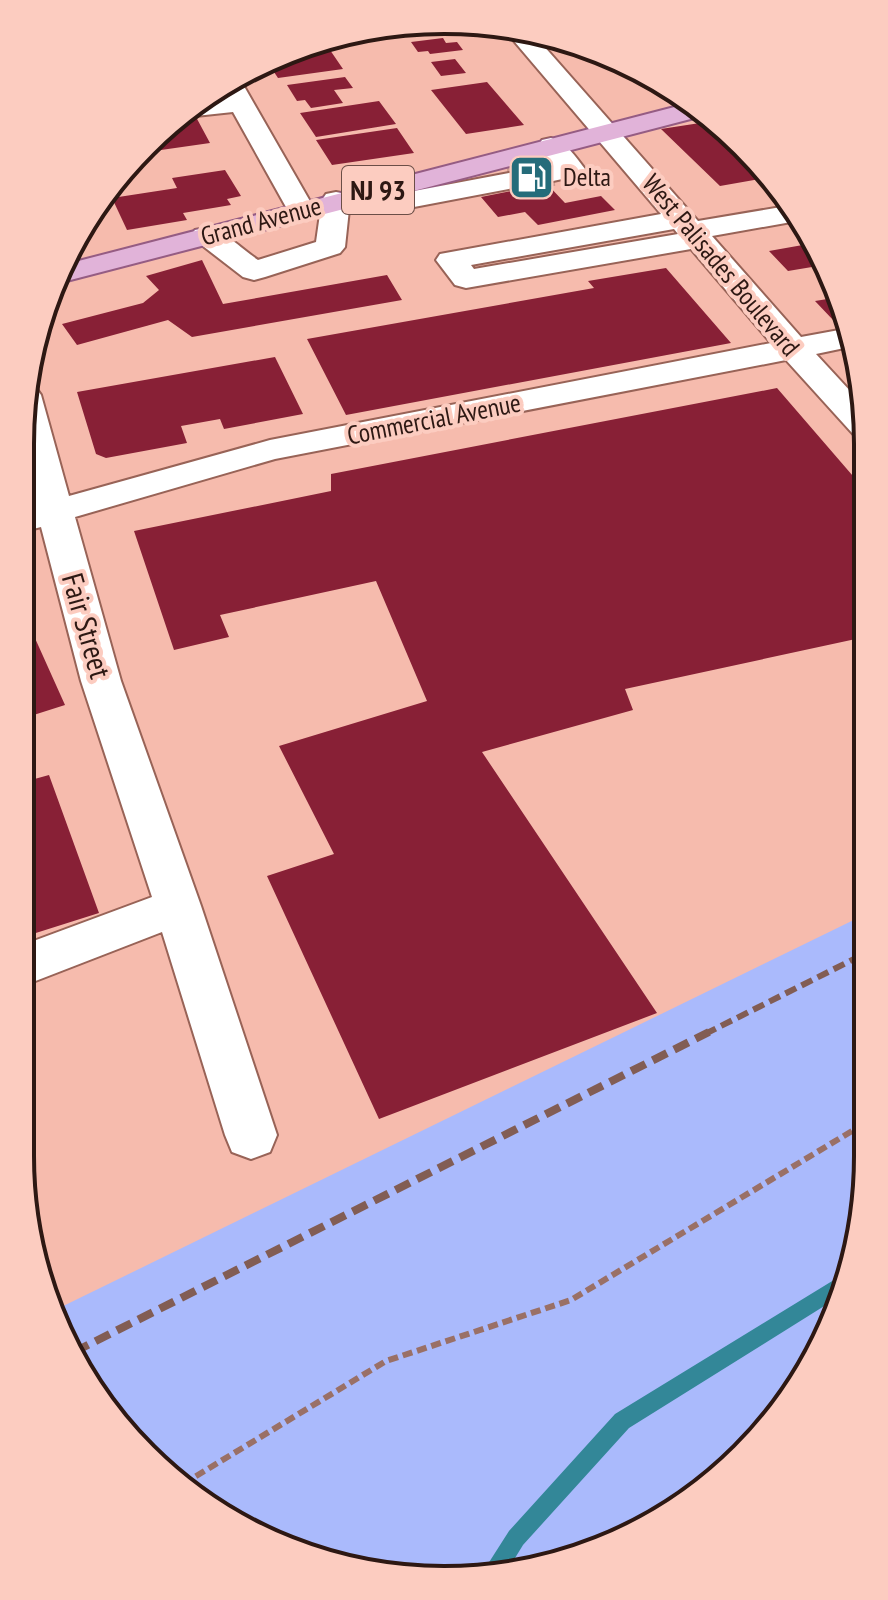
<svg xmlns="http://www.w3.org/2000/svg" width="888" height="1600" font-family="'PT Sans Narrow',sans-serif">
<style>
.green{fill:#aabafc}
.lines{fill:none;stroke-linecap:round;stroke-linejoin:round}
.stream{fill:#338798;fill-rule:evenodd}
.building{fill:#882036}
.minor-tunnel{stroke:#ce9a8e;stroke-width:26;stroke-dasharray:26 13;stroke-linecap:butt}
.minor-casing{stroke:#986357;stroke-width:4}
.major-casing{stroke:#955c83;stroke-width:4}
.path{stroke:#9a7066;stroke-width:6;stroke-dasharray:10 5;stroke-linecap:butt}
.minor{fill:#fff;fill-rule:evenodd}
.major{fill:#e1b3d9;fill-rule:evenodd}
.rail-far1{stroke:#825d54;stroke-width:6;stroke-dasharray:12 6;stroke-linecap:butt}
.rail{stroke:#825d54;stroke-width:8;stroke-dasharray:16 8;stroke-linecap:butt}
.labels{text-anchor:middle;stroke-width:8;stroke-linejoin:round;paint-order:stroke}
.far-poi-label{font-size:26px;fill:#2d1813;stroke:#fcccc0;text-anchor:start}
.far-street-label{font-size:26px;fill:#2d1813;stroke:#fcccc0}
.shield{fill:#fcccc0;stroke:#6b4e47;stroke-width:2}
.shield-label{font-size:28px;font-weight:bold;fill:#2d1813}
.street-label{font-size:30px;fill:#2d1813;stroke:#fcccc0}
.rim{fill:none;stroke:#2d1813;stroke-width:4}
</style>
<rect width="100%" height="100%" fill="#f6bbad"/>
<!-- green -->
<path class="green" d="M866,914L867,1183L846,1292L811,1368L723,1475L606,1548L471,1579L334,1565L208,1508L107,1414L53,1311Z"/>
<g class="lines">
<!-- stream -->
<path class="stream" d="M849,1273L845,1293L629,1428L523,1545L507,1571L484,1576L486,1567L509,1531L615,1414L842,1275Z"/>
</g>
<!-- building -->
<path class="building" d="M430,28L433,31L374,39L369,32Z
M443,38L446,43L457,42L463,50L430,54L428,51L418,52L411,42Z
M330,50L343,69L278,78L270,66L293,55Z
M455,59L466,73L441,76L431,62Z
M629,70L656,77L666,84L646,87Z
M345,77L353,88L334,90L343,103L311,108L305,100L297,101L287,85Z
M487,82L524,125L466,134L431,90Z
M379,101L396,124L316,137L300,113Z
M196,117L210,143L147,152L175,120Z
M713,121L743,144L771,177L720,186L661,129Z
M397,128L414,153L332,165L316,140Z
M546,166L561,180L517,188L502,174Z
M225,170L241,196L227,199L231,205L183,213L187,220L127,230L112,198L177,188L172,178Z
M547,184L565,203L601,196L615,210L538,225L525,212L498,217L481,197Z
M814,243L824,265L788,271L769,251Z
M202,260L223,304L387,275L402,300L192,337L168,320L77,345L62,324L143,303L159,290L146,276Z
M666,268L731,343L346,415L307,339L594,288L588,281Z
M840,297L848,318L834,321L815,301Z
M275,357L303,414L224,429L220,419L181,426L187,443L106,458L96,454L77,392Z
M777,388L865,490V637L625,689L633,710L482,752L657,1013L379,1119L267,876L334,854L279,746L427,701L376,581L220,615L229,637L174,650L134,531L331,491V474Z
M21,607L65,705L21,719Z
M49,775L99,913L20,938V783Z"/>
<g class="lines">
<!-- minor-tunnel -->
<path class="minor-tunnel" d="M509,181L553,173"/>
<defs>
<path id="minor" d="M506,26L535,36L698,221L787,206L797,209L800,216L797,221L712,236L801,337L850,328L854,346L816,354L864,406L865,437L853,434L786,360L275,459L75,517L121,681L201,906L277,1135L270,1152L251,1159L232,1152L225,1135L162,932L20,987V946L152,897L81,681L41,527L21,532V509L36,505C23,458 18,435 26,386L36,388L41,395L69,496L270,440L771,343L691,249L466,288L455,285L436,260L440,254L661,214L508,34L504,29ZM674,229L678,234L474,269L471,265Z
M241,81L315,210L311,216L301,219L291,216L233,112L177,118C191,102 205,101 225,98L221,90Z
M551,138C566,142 576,157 585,169L581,175L553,181L543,179L539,173L543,167L553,165L538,146L542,140Z
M509,173L519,175L523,181L519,187L414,207L404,205L400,199L404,193L414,191Z
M336,192L346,194L350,200L345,247L340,253L265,277L254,280L243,277L190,236L195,230C219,224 239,247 258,260L316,242L322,200L326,194Z"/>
<path id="major" d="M690,103L706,115L55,284L63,265Z"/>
</defs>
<!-- minor casing -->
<use href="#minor" class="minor-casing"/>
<!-- major casing -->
<use href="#major" class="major-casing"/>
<!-- path -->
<path class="path" d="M183,1484L386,1361L571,1300L867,1122"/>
<!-- minor -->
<use href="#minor" class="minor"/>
<!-- major -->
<use href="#major" class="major"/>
<!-- rail-far1 -->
<path class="rail-far1" d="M705,1034L866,953"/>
<!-- rail -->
<path class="rail" d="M74,1352L709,1032"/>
</g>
<!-- icons -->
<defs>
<symbol id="fuel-square" viewBox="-11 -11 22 22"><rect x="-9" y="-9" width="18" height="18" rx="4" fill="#256c7a" stroke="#fcccc0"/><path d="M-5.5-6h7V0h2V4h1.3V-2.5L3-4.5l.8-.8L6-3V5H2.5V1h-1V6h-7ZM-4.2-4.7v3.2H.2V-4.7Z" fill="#fff"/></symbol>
</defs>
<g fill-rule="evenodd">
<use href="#fuel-square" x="506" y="152" width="51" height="51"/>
</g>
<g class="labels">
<!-- far-poi labels -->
<g class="far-poi-label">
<text x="563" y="186">Delta</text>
</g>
<!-- far-street labels -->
<g class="far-street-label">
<text transform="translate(261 221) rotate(-15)" y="9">Grand Avenue</text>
<text transform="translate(721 265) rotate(50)" y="9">West Palisades Boulevard</text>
<text transform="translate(434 419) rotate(-11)" y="9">Commercial Avenue</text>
</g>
<!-- shield labels -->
<rect class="shield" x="342" y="166" width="72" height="48" rx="6"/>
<g class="shield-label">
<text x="378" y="200">NJ 93</text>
</g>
<!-- street labels -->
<g class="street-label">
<text transform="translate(86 626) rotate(74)" y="10">Fair Street</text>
</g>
</g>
<!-- crop -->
<path d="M0 0H888V1600H0ZM444 34H444A410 410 0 0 1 854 444V1156A410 410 0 0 1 444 1566H444A410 410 0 0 1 34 1156V444A410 410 0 0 1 444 34Z" fill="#fcccc0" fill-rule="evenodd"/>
<path class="rim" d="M444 34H444A410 410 0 0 1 854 444V1156A410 410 0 0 1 444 1566H444A410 410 0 0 1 34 1156V444A410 410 0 0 1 444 34Z"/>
</svg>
